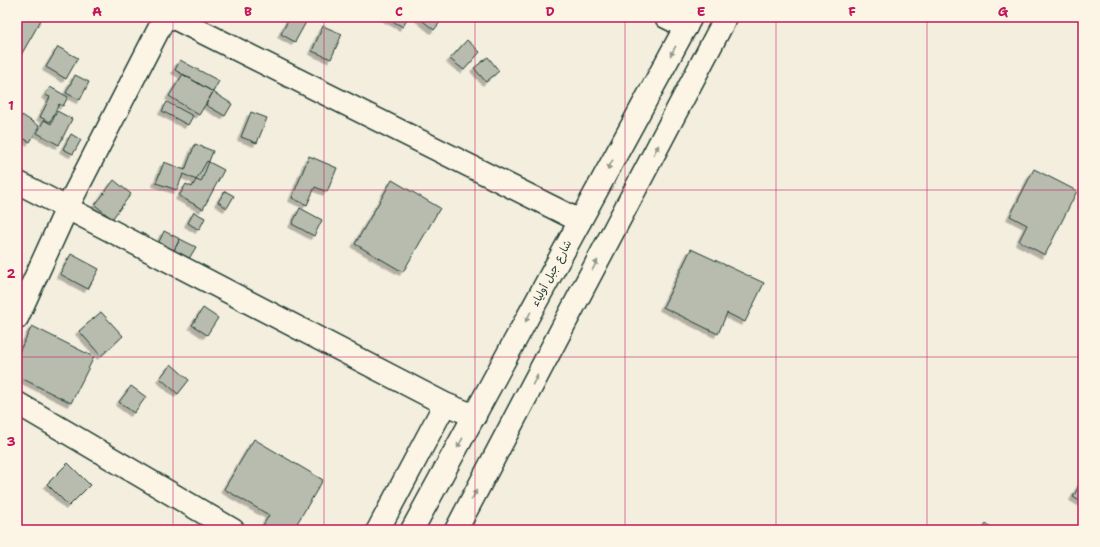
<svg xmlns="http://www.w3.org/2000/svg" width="1100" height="547" font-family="'Shantell Sans','Playpen Sans Arabic',sans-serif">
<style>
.building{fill:#b8bcae;stroke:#1f3d34;filter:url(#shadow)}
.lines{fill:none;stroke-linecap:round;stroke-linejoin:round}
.minor-casing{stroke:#1f3d34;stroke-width:25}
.primary-casing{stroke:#1f3d34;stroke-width:25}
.minor{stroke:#fcf5e5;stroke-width:22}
.primary{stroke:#fcf5e5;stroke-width:22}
.oneway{fill:#8e998c}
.grid{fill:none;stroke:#c2185b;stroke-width:1;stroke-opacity:0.55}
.labels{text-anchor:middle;stroke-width:3;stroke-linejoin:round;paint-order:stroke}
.street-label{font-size:11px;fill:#1f3d34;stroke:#fcf5e5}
.neatline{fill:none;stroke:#c2185b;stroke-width:1.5}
.grid-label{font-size:13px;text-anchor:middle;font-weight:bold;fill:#c2185b}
</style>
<defs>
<filter id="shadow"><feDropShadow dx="-3.5" dy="3.5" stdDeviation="0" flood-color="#0004"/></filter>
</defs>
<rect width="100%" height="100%" fill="#f3eede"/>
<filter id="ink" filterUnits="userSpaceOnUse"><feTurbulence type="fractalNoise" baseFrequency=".025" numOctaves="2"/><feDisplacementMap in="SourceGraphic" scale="8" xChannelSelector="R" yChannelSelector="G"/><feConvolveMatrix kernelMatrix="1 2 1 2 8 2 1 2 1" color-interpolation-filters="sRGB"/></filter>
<g filter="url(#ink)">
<!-- building -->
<path class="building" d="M17,17H35L41,20L17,62Z
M290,17H297L306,22L295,42L281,34Z
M385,17H408L403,27Z
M418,17H444L434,30Z
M323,26L342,34L331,59L312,51Z
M467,40L480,52L464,70L450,59Z
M58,47L78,58L66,79L46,67Z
M488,57L499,71L486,82L474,68Z
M180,60L219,81L213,92L175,70Z
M183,74L213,92L199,115L169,96Z
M75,75L89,82L80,100L66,93Z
M50,87L68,97L63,106L59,104L50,122L40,117L50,97L45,95Z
M213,92L232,104L225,116L206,105Z
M167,102L193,116L188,125L162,111Z
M57,111L72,119L59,145L37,133L44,120L51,124Z
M251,112L267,118L257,143L241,137Z
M22,115L39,126L30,142L17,135V124Z
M71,134L81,140L73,154L63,149Z
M195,144L213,151L201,182L183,174L177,190L156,183L164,162L185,170Z
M309,156L337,168L327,192L315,187L307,205L292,198Z
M207,161L224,170L203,209L179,196L186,184L192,187Z
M1034,169L1077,191L1045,255L1019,241L1027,225L1010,216Z
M114,180L131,194L112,219L95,205Z
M392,180L440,208L403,272L355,244Z
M225,191L234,196L227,208L218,202Z
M300,208L322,220L314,236L292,224Z
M194,212L205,218L199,230L188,223Z
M164,231L180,239L172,254L157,246Z
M180,239L196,247L187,262L172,254Z
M691,249L764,283L745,322L727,313L718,334L663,307Z
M71,254L99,269L88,289L60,274Z
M203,308L218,318L207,335L192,325Z
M101,312L123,336L101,356L79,331Z
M32,326L94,357L71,403L17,376V356Z
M171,364L189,380L178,394L160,378Z
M131,386L146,397L134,413L119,402Z
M254,439L323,480L293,530H263L261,529L269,515L224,489Z
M68,463L90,485L69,506L47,484Z
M1083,479V503L1073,497Z
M986,524L994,530H982Z"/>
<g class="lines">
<defs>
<path id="minor" d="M172,17L580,221
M666,17L686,27
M17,182L445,404L475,416
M17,318L67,208L165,17
M17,403L233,530
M378,530L445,404"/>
<path id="primary" d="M412,530L691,17
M456,530L726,17"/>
</defs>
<!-- minor casing -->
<use href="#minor" class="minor-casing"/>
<!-- primary casing -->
<use href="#primary" class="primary-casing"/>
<!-- minor -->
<use href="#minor" class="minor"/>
<!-- primary -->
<use href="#primary" class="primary"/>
</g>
<!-- one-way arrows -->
<defs><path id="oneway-solid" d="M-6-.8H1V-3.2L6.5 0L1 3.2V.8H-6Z"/></defs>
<g class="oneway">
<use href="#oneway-solid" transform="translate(673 51) rotate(119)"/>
<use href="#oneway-solid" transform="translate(656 150) rotate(-62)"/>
<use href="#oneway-solid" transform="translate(610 165) rotate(119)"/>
<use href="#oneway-solid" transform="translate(595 265) rotate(-62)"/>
<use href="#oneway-solid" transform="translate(528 317) rotate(118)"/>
<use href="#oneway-solid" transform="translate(535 380) rotate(-62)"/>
<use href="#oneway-solid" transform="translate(460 443) rotate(119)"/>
<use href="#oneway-solid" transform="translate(474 495) rotate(-62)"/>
</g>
</g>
<!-- grid -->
<path class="grid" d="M173,17V530M324,17V530M475,17V530M625,17V530M776,17V530M927,17V530M17,190H1083M17,357H1083"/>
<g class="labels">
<!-- street labels -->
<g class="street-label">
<text transform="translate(551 273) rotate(-62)" y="4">شارع جبل أولياء</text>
</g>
</g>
<!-- margin -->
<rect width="1100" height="547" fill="none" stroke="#fcf5e5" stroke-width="44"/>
<rect x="22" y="22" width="1056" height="503" class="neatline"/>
<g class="grid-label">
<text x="97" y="16">A</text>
<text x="248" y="16">B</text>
<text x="399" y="16">C</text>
<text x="550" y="16">D</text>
<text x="701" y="16">E</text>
<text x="852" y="16">F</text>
<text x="1003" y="16">G</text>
<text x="11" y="110">1</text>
<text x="11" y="278">2</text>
<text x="11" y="446">3</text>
</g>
</svg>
